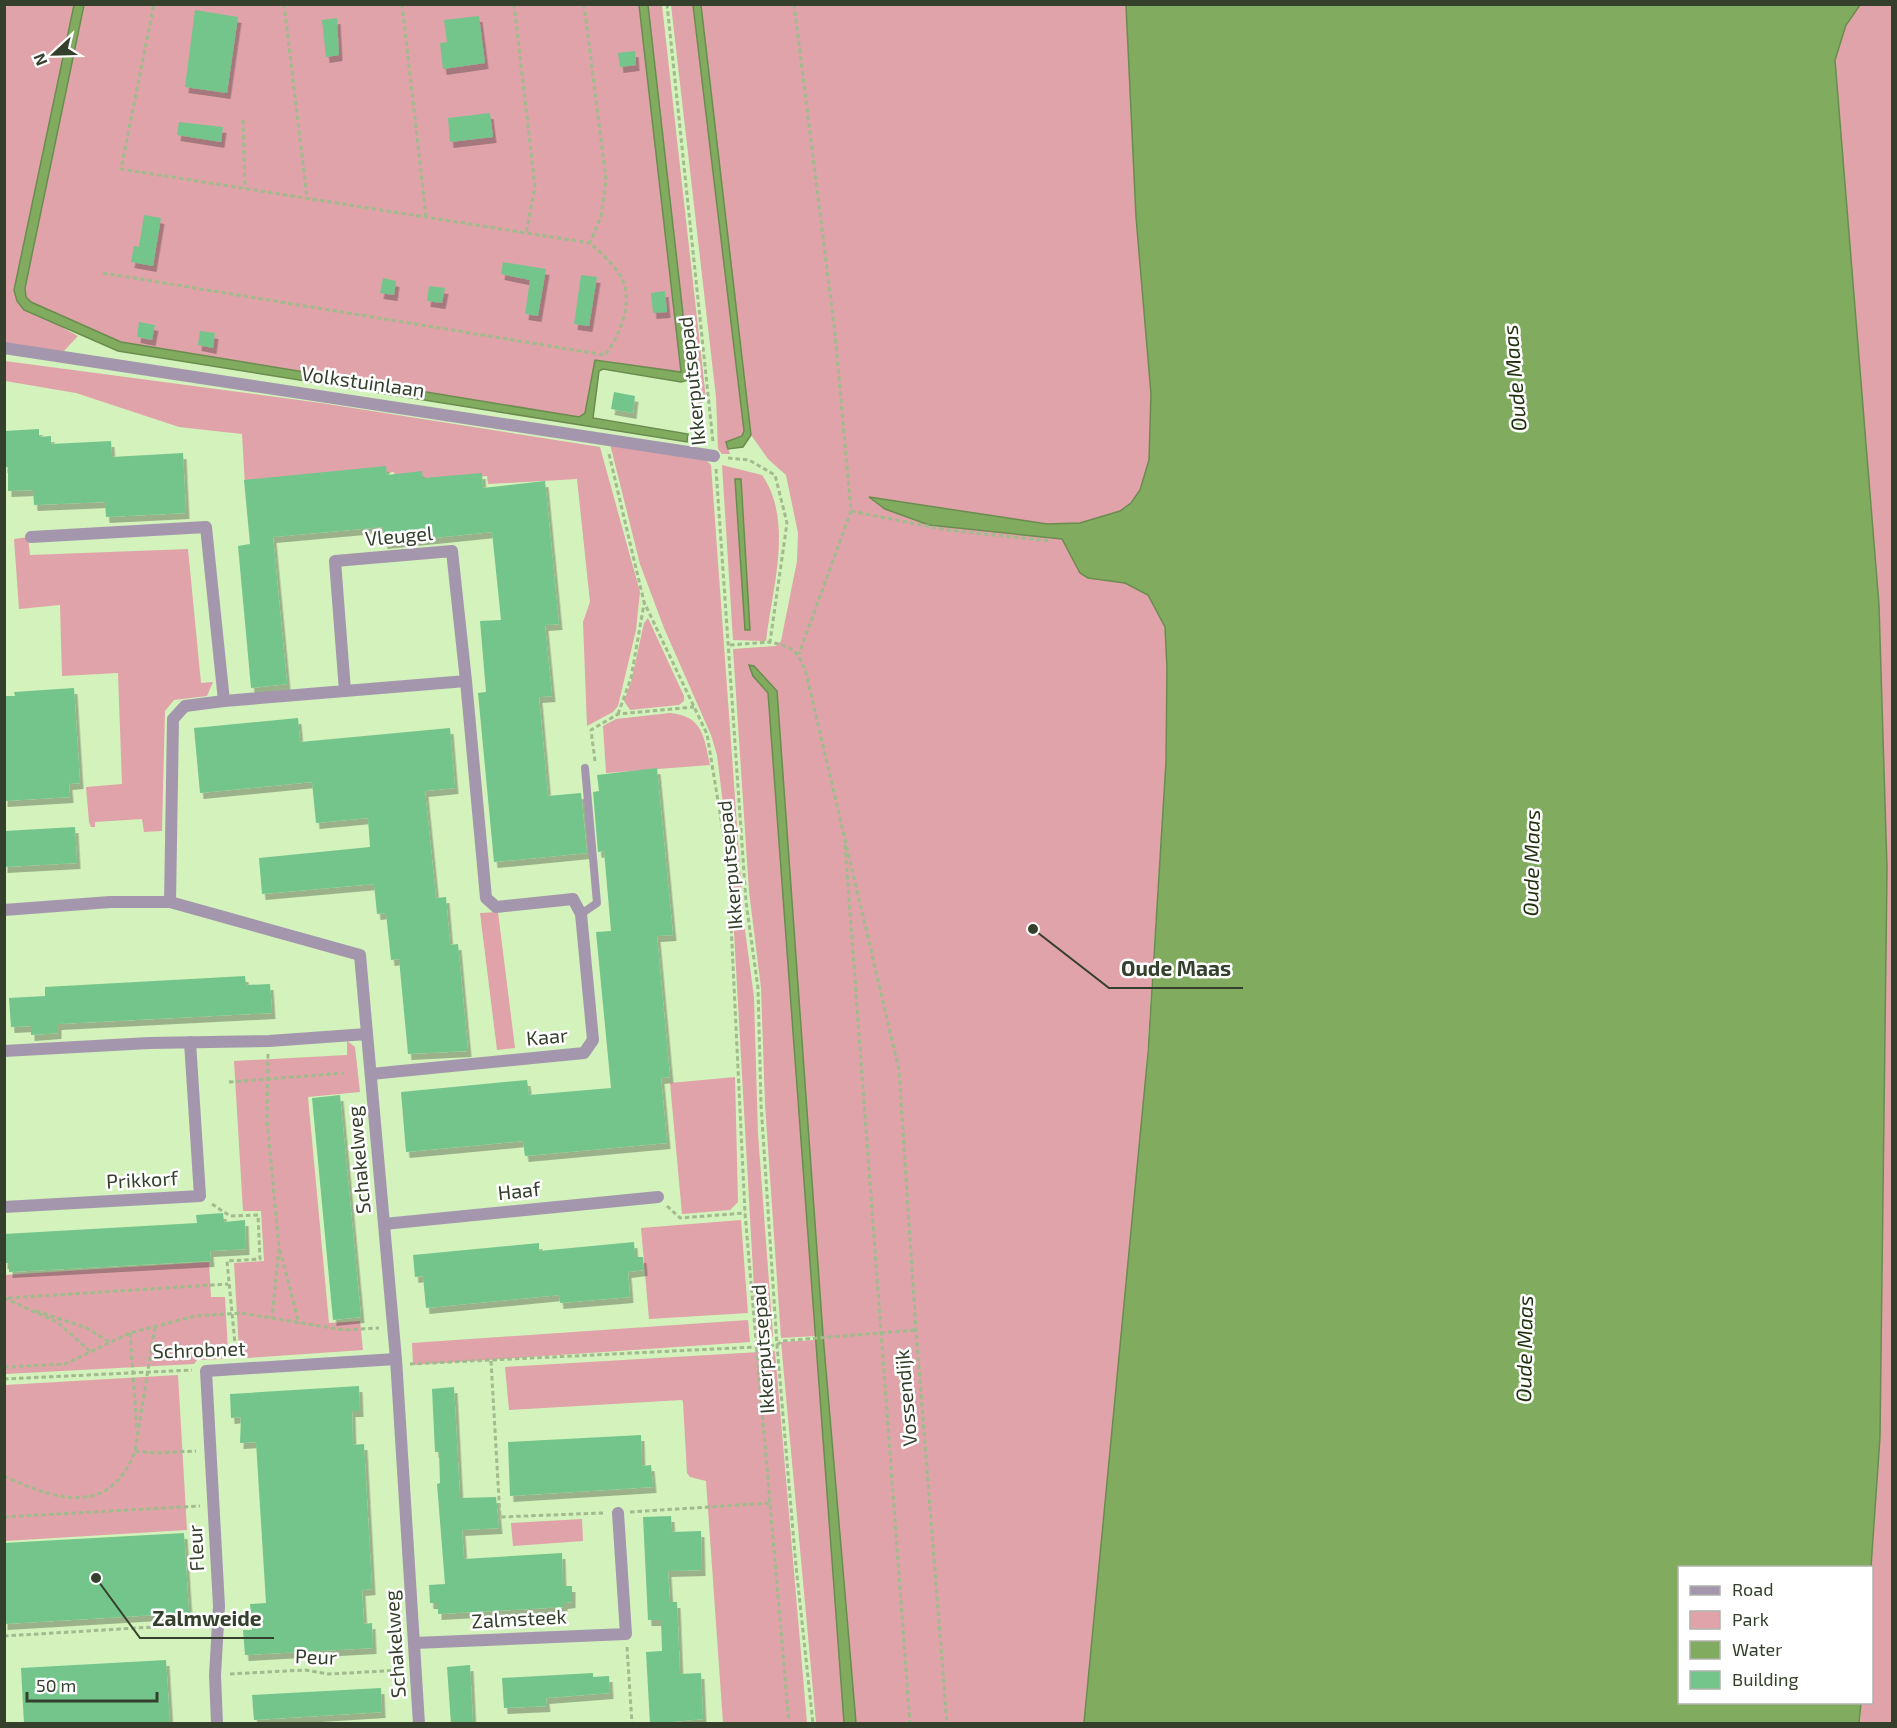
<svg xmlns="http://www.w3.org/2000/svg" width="1897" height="1728" font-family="'Exo 2',sans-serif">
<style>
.green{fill:#e0a3a9}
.water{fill:#81ac5f;stroke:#6a8c4f;stroke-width:1.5}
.building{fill:#73c58c;filter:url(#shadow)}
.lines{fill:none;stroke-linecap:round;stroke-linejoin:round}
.path{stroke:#a1ba8e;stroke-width:3;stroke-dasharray:4.5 3;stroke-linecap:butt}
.service{stroke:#a497ad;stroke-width:8}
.minor{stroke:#a497ad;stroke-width:12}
.labels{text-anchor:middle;stroke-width:5;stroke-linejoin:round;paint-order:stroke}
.street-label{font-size:20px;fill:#34402b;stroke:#fff}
.water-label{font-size:21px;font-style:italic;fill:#1f300f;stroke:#fff}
.leader{fill:none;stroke:#34402b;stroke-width:2}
.callout-dot{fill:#34402b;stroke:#fff;stroke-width:2}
.callout-label{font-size:21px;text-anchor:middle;font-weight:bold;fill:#34402b;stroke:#fff;stroke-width:5;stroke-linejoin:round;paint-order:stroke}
</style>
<defs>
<filter id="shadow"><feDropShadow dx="3.5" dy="6" stdDeviation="0" flood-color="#0004"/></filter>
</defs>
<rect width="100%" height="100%" fill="#d3f2bc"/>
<!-- green -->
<path class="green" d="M7,5H74L14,290L65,329L78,336L63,352L5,347V11Z
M84,5H639L681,372L595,360L585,413L579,417L121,342L31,302L26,297L25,288Z
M648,5H662L706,399L699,405L690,376Z
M671,5H693L744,431L742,436L726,442L730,454H722L718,449L716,397Z
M701,5H1126L1136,217L1151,394L1167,668L1166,762L1141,1147L1084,1723H856L823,1335L777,692L755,666L753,676L768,693L816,1336L781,1338L765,1104L761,988L749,891L733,649L776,646L781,641L797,561L798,533L786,475L768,459L751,435Z
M1828,5H1892V1724L1860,1723L1861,1703L1872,1702L1871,1567L1880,1437L1886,869L1879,605L1835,59Z
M5,361L321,403L600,447L640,592L636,630L618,706L613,712L587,726L583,622L590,602L577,479L488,484L487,476L395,482L394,472L245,486L242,434L179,427L76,393L5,381Z
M610,444L705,459L711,465L744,923L754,997L758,1134L773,1336L769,1341L757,1342L730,861L717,755L711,735L664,628L640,564Z
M722,465L762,475C794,521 772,589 766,641L733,640Z
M28,537L30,555L188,549L201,683L213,682L207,696L174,700L165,711L162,831L144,832L142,819L95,822V827H91L89,822L86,787L122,784L118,673L62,676L60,605L19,609L14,539Z
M648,618L684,696V701L679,705L630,710L624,701L631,682L644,623Z
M670,713C703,716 704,737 710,765L606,773L603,726L616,719Z
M498,912L515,1048L497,1050L480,913Z
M347,1041L355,1047L360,1092L308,1097L329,1323L360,1321L363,1350L248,1358L242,1355L239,1350L234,1263L264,1261L261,1211H243L234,1061L347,1055Z
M735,1077L738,1202L730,1210L682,1214L670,1083Z
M741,1220L748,1313L649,1319L641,1228Z
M209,1262L211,1297H225L228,1351L222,1359L197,1360L194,1364L5,1374V1275Z
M748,1320L750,1342L413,1365L412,1343Z
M816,1340L844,1723H816L781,1342Z
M775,1351L807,1723H723L706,1481L690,1477L687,1473L683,1402L682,1400L509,1410L505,1367Z
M178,1375L187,1530L5,1541V1385Z
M582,1519L583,1541L513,1546L511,1523Z"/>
<!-- water -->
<path class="water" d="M74,5H84L25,288L26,297L31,302L121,342L579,417L585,413L595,360L681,372L639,5H648L690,376L689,380L681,382L603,369L599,371L593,418L688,434L687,442L118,351L24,310L17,301L14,290Z
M693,5H701L751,435L743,447L728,449L726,442L742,436L744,431Z
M1126,5H1860L1846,25L1835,60L1879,605L1887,869L1880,1437L1871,1567L1680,1568V1702L1861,1703L1859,1723H1084L1148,1053L1166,762L1167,668L1165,627L1148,595L1125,583L1088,578L1080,573L1062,539L929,525L885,509L869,497L1047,524L1080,523L1120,511L1131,503L1140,490L1149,460L1151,394L1136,217Z
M735,479H741L750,630H745Z
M749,665L754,666L777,691L823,1335L856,1723H844L768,693L753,676Z"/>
<!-- building -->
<path class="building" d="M195,10L238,17L227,93L185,87Z
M479,16L485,63L443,69L440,43L447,42L444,20Z
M337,18L339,55L326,57L322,20Z
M635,51L636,65L620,67L618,53Z
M490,113L493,137L450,142L448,118Z
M179,122L223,127L221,142L177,135Z
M144,215L161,218L153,266L131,262L134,246L139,247Z
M503,262L546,269L538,316L525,314L530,280L501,274Z
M581,275L597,277L589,326L574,324Z
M383,278L396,281L394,295L380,293Z
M429,286L445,288L442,303L427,301Z
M665,291L667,312L653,313L651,293Z
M139,322L155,325L152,340L137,337Z
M200,331L215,333L213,348L198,345Z
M614,392L635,396L633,413L611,409Z
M39,429V437L51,436V444L111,441L112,457L183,453L186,513L106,517L105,502L34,505L33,490L8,491V467H4V431Z
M386,466L387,475L422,471L423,478L482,473L483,488L545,481L559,624L545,625L552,696L539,697L548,796L581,793L587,853L494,862L478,693L486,692L480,621L501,620L492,532L384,543L383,527L273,537L287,684L251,688L238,546L250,544L244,480Z
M74,688L80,783L69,784L70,797L4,801V696H15L14,692Z
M298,718L300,742L450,728L455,788L425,791L436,898L446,897L450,945L458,944L468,1051L408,1054L399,959L391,960L386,913L377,914L374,884L262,894L259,858L370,847L368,818L316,823L312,782L200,793L194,728Z
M657,768L673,935L657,936L670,1077L661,1078L667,1143L525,1156L523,1141L406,1152L401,1092L527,1080L529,1095L611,1088L596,932L611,931L604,851L598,852L593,792L599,791L597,775Z
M75,827L77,863L4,867V831Z
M245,976L246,985L270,984L272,1013L58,1024V1033L31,1035V1026L11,1027L9,998L45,996V987Z
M340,1095L361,1317L333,1320L312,1098Z
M223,1213L224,1222L245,1220L246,1249L210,1251L211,1261L9,1272V1263H4V1234L197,1223L196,1215Z
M634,1242L635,1257H643L644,1270L628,1272L630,1297L560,1303L559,1295L426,1308L423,1276L415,1277L413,1255L539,1243V1251Z
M359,1386L360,1411H352L353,1445L364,1444L372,1589L362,1590L364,1624L372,1623L373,1648L245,1655L243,1630H252L250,1604L266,1603L256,1442L240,1443L241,1417L231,1418L230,1394Z
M454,1387L460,1498L496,1497L499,1528L462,1530L464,1559L562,1553L563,1586H572V1602L564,1603V1607L438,1614V1603H430L429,1585L445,1584L437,1484L440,1483L439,1452H435L432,1389Z
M641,1435L642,1466L651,1465L653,1487L510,1496L508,1442Z
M671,1516L672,1532L701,1531L702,1570L668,1571L670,1602H677L680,1674L701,1673L703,1719L650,1724L646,1652L662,1651L661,1620H648L643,1517Z
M184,1533L189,1613L4,1624V1543Z
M166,1660L170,1724H24L21,1668Z
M470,1665L473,1724H451L447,1667Z
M593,1673V1677L609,1676L610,1693L546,1698L547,1706L504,1708L502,1678Z
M381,1688L382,1712L254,1720L252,1695Z"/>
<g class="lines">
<!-- path -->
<path class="path" d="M284,4L307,198
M402,4L426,217
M514,4L535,187L526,233
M584,4L606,180L601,216L590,243
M667,4L713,442
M794,4L835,334L851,511L799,654
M243,120L245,188
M103,273L605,355C619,337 634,302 622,279C615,265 601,253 590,243L121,169L154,4
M609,454L644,602L707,734L728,862L745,1213L789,1724
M728,458L749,460L775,475L787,523L770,642C794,647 798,651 806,673L899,1070L916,1330L947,1724
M716,469L746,902L758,988L761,1104L777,1345L796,1566L813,1724
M851,511L947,530L1050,541
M730,645L770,642
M618,714L631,678L644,604
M595,761L591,730L618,714L694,707
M845,845L910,1724
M268,1054L267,1120L279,1247L272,1318
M229,1082L344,1073
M212,1204L230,1216L258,1215L260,1259L227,1261L236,1354
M667,1206L680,1218L745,1213
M280,1250L299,1324
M4,1298L57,1322L91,1352
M8,1298L228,1284
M36,1311L87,1328L111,1343
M130,1333L137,1430
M491,1361L500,1517L603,1513
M410,1364L755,1347L777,1345L782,1341L916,1330
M4,1367L65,1364L130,1333L195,1316L241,1313L344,1330L379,1328
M4,1379L192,1370
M135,1451L156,1453L196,1451
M4,1476C55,1500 110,1518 135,1451L155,1326
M630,1512L771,1503
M4,1517L200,1506
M4,1636L203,1624
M627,1647L632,1724
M230,1674L305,1670L329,1674L403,1670"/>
<!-- service -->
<path class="service" d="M581,914L597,903L585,768"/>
<!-- minor -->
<path class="minor" d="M4,348L714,456
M31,537L206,527L224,701
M170,902L173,719L185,706L224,701L466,681L452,551L335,561L345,691
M4,910L110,902H170L360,955L396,1359L419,1724
M4,1051L149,1043L269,1041L367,1034
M371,1074L584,1053L593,1040L581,914L573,899L496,907L486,898L466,681
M4,1207L200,1196L190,1042
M384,1224L658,1197
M414,1643L626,1634L618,1513
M217,1724L215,1675L219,1606L206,1371L396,1359"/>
</g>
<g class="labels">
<!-- street labels -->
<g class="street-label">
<text transform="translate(692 381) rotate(-96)" y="7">Ikkerputsepad</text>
<text transform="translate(363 382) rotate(8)" y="7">Volkstuinlaan</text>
<text transform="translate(399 536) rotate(-5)" y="7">Vleugel</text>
<text transform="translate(730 865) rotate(-95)" y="7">Ikkerputsepad</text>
<text transform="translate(547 1037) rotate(-5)" y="7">Kaar</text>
<text transform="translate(359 1160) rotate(-95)" y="7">Schakelweg</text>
<text transform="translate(142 1180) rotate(-3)" y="7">Prikkorf</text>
<text transform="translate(519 1191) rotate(-6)" y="7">Haaf</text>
<text transform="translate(763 1349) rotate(-94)" y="7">Ikkerputsepad</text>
<text transform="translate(199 1350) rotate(-2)" y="7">Schrobnet</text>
<text transform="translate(906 1398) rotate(-95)" y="7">Vossendijk</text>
<text transform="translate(196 1548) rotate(-93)" y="7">Fleur</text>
<text transform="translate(519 1619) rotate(-3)" y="7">Zalmsteek</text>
<text transform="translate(395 1644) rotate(-94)" y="7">Schakelweg</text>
<text transform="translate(316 1657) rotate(2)" y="7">Peur</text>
</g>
<!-- water labels -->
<g class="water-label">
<text transform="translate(1515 378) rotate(-95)" y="7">Oude Maas</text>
<text transform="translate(1532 863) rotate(-89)" y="7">Oude Maas</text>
<text transform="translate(1525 1349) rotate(-89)" y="7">Oude Maas</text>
</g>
</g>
<!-- callouts -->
<path class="leader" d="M1033 929L1109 988H1243M96 1578L140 1638H274"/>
<g class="callout-dot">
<circle cx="1033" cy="929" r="6"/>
<circle cx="96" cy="1578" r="6"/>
</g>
<g class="callout-label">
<text x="1176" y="976">Oude Maas</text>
<text x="207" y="1626">Zalmweide</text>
</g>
<!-- border -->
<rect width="1897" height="1728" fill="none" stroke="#34402b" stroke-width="12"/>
<!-- legend -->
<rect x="1678" y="1566" width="195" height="138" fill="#ffffff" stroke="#aeb3aa" stroke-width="1.5"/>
<rect x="1690" y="1586" width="30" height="9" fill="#a497ad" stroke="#aeb3aa" stroke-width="1.5"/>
<text x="1732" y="1596" font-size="18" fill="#34402b">Road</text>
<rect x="1690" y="1611" width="30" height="18" fill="#e0a3a9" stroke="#aeb3aa" stroke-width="1.5"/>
<text x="1732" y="1626" font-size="18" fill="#34402b">Park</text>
<rect x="1690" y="1641" width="30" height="18" fill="#81ac5f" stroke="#aeb3aa" stroke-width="1.5"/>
<text x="1732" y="1656" font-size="18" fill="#34402b">Water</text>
<rect x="1690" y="1671" width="30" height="18" fill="#73c58c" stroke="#aeb3aa" stroke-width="1.5"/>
<text x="1732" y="1686" font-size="18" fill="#34402b">Building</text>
<!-- north arrow -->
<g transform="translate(54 54) rotate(248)" stroke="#ffffff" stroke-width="4.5" paint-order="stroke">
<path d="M0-4.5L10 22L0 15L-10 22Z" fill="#34402b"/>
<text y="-9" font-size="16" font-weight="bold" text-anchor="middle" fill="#34402b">N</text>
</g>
<!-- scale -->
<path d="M27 1692v9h130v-9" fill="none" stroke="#34402b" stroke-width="3"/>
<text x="36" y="1692" font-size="18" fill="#34402b" stroke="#ffffff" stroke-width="4.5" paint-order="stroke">50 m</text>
</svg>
